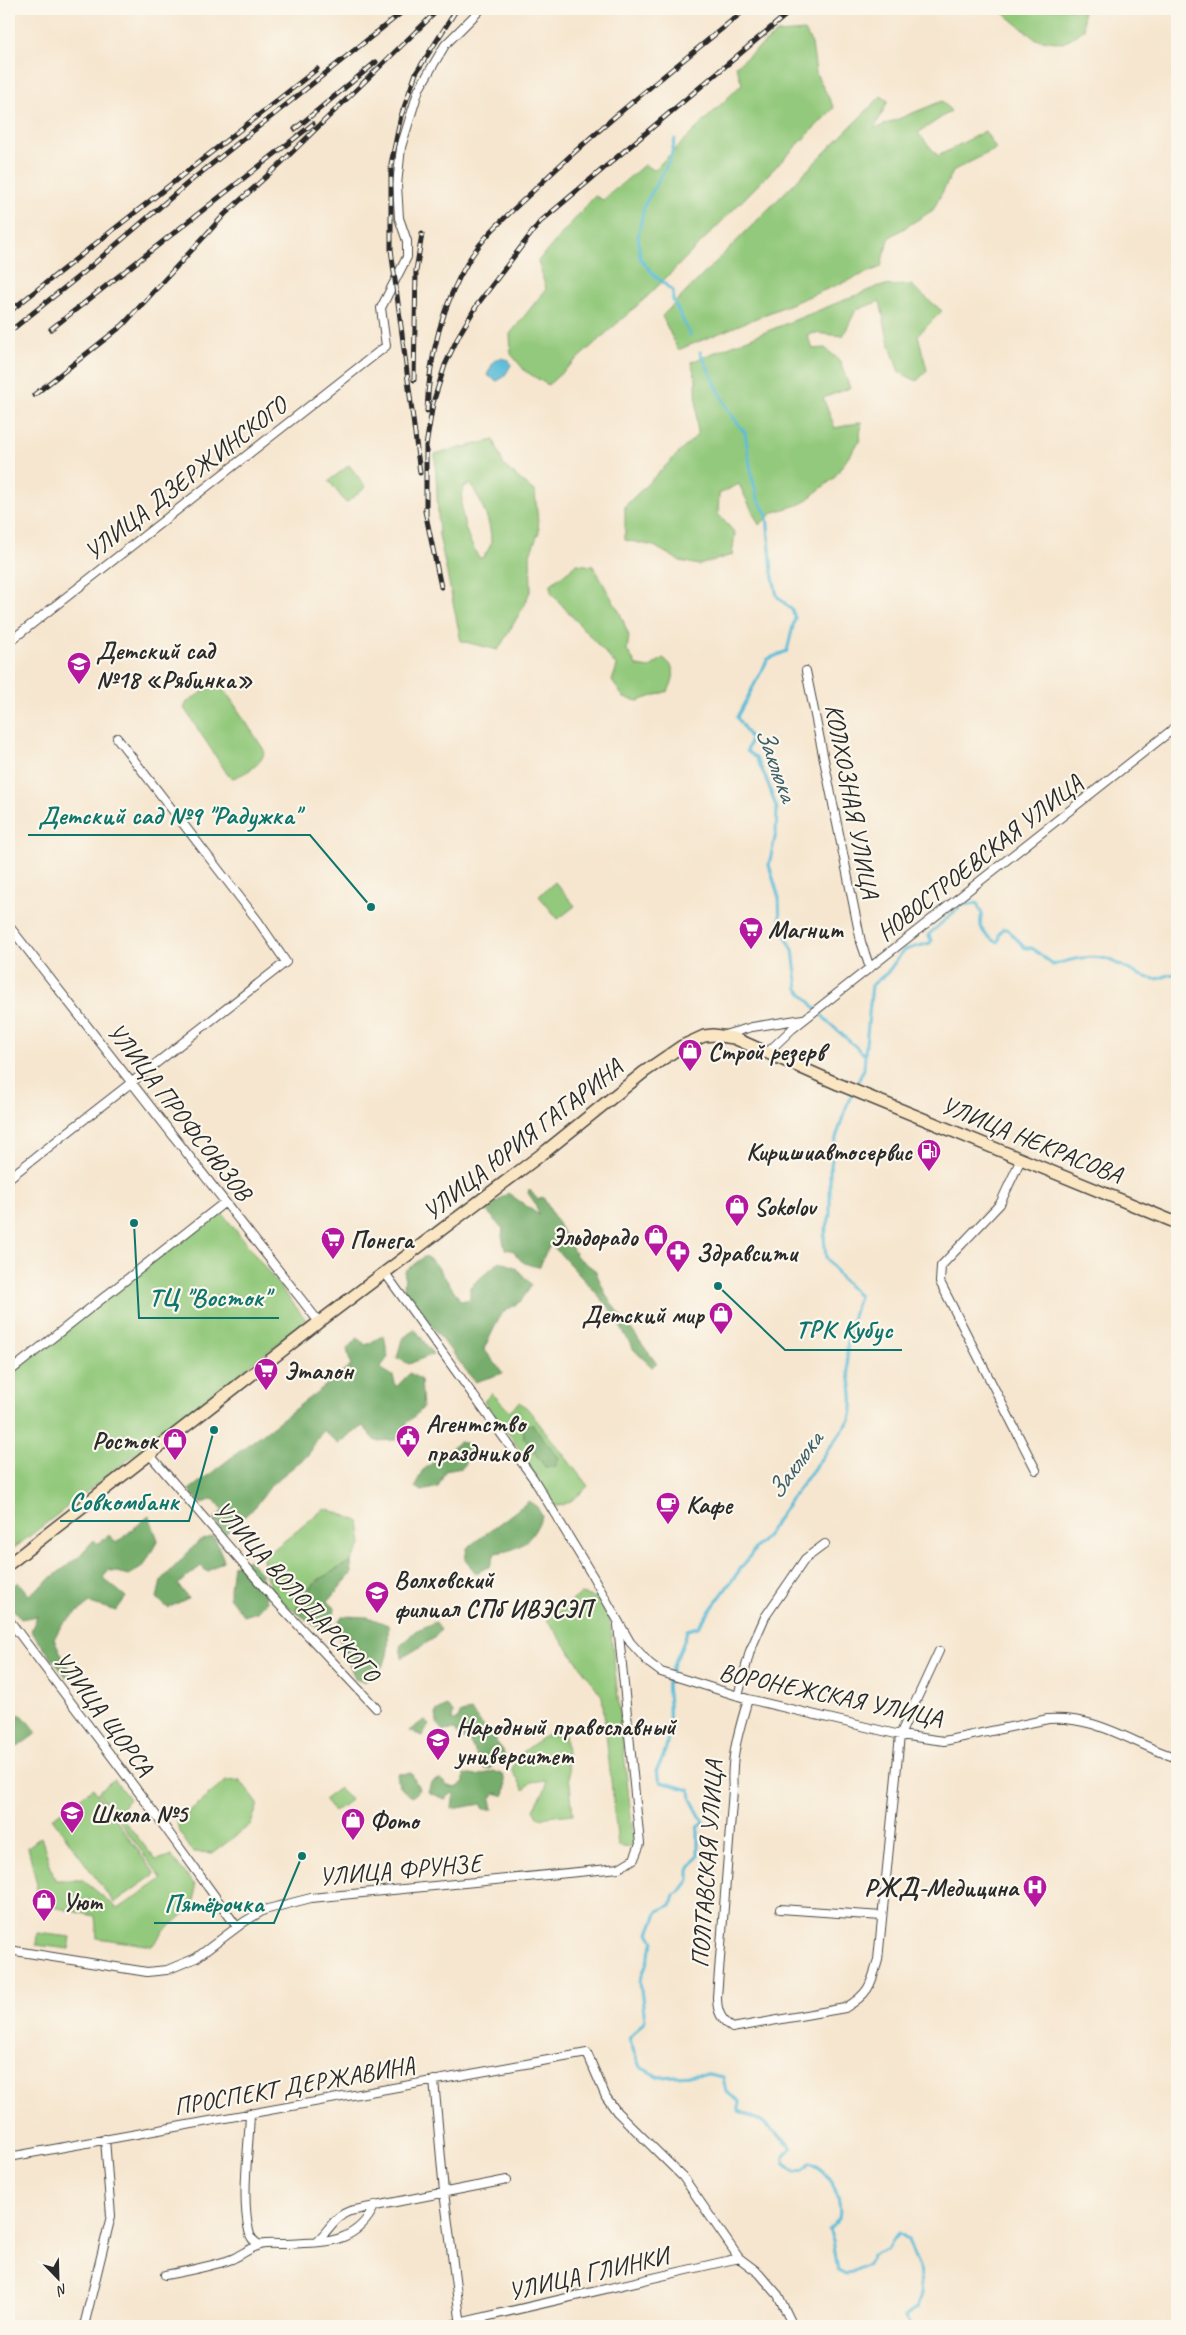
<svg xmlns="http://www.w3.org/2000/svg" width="1186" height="2335" font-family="Caveat,sans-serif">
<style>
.green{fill:#93c97c;stroke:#5f7a54;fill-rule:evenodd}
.forest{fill:#76ad6c;stroke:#506c4c}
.water{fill:#5bbdd9;stroke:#437482}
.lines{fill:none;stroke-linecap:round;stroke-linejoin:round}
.stream{stroke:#5bbdd9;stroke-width:3}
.minor-casing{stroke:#494744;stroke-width:10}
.secondary-casing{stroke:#494744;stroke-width:14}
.minor{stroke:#fff;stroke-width:8}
.secondary{stroke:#fbe6c4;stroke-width:11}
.rail-casing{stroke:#2b2b2b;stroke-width:5}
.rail{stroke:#fbf7ec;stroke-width:3;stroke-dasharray:9;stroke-linecap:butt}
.labels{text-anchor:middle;stroke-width:4.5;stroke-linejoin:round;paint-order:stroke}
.street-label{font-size:25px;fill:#2b2b2b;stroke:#fbf7ec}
.poi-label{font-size:25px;font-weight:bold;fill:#2b2b2b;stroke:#fbf7ec;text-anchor:start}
.water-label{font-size:26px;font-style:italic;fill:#3c5e68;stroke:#fbf7ec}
.leader{fill:none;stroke:#0f766e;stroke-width:2}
.callout-dot{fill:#0f766e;stroke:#fbf7ec;stroke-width:2}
.callout-label{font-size:26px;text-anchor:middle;font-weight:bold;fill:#0f766e;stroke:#fbf7ec;stroke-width:4.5;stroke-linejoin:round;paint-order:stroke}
</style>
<rect width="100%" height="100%" fill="#fbf7ec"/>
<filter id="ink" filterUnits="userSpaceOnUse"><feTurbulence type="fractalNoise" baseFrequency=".02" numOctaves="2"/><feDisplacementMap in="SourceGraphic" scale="10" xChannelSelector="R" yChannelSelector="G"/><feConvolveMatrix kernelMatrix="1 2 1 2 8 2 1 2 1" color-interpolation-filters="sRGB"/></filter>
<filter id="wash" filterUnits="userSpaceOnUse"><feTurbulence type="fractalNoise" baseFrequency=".0096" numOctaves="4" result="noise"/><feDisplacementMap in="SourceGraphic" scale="20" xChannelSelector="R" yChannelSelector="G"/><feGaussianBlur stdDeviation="1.12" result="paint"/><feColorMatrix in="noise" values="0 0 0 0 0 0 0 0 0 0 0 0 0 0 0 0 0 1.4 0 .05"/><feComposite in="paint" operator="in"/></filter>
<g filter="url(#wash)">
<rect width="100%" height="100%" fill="#f6e6cf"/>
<!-- green -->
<path class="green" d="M999,9H1080L1083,12L1084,30L1063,43L1035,39Z
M805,31L812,44L816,73L834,108L650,294L548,385L525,371L511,354L510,334L546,289L538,261L595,196L603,200L644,165L654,170L742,84L736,66L777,33Z
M881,96L888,101L874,129L942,101L951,111L918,133L938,156L985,131L996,149L954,170L933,210L890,237L884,253L881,267L678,350L662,316Z
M911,285L942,311L918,335L927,370L917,381L899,372L888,340L880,301L856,310L843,336L815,333L807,335L813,349L825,348L839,360L850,388L823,398L835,428L862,422L859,442L833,479L801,504L774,512L759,525L739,484L719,494L718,514L735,533L732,555L699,565L680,561L654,546L625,540V506L697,435L696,379L691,362L879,286Z
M494,440L504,466L535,492L539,532L530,554L531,589L524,606L498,650L461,641L439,535L435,454ZM471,484C480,500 492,523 491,542C491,547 486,552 484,557L479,558C467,539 457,510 464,487Z
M349,465L366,487L346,503L329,481Z
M577,564L593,566L620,613L629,636L627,650L637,666L649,668L663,658C677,667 675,678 668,691L638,701L624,698L612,681L617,666L551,593V584Z
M213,685L223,687L264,750C265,763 245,774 233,778L228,775L184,708L187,702Z
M555,882L575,906L558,919L539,896Z
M219,1209L307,1321L9,1552V1374Z
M492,1393L509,1411L520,1402L527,1408L588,1486C581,1494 566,1507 555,1506L514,1441L484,1401Z
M325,1508L359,1521L362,1544L351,1561L316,1581L300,1598L296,1612C272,1598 266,1584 263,1558Z
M581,1594L601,1599L609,1615L634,1844L630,1848L618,1846L602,1696L547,1620Z
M553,1730L565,1734L573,1814L539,1818L534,1809L546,1787V1780L531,1782L524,1790L512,1770L516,1757Z
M114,1779L129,1799L118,1813L156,1860L171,1856L195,1885V1905L163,1932L152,1946L97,1938L95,1916L35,1903L37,1884L28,1847L41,1837L55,1880H83L118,1909L162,1879L98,1792Z
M240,1780L258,1804L251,1824L213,1853L193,1852L179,1832L177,1821L226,1781Z
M93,1788L155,1874L114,1903L52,1818Z
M340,1788L350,1800L334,1812L324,1800Z
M37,1933L71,1937L69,1949L36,1945Z"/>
<!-- forest -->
<path class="forest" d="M529,1189L538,1200L543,1197L577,1257L595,1270L607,1297L657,1364L652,1367L634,1350L608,1306L551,1244L543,1258L540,1267C527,1265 520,1263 514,1251L505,1249L502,1236L503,1229L486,1210L508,1193L539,1215L535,1203L528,1193Z
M425,1256L435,1263L461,1301L470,1299V1287L500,1261L515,1267L532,1285L521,1301L501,1314L484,1349L503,1373L475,1382L404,1290L405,1271Z
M415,1329L433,1354L409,1364L397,1358L402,1339Z
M384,1335L388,1357L380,1368L393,1376L396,1387L410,1373L421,1380L423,1408L407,1423L395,1440L376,1441L363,1426L338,1444L323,1430L307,1456L272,1484L257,1505L224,1535L214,1519L223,1510L213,1499L201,1504L189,1490L351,1366L347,1349L357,1338L366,1345Z
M532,1424L559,1458L555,1467H545L524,1438L523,1427Z
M459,1442L469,1444L472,1451L462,1468L445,1471L438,1487L422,1491L415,1487L422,1471Z
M529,1501L537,1507L542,1516C532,1540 522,1550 495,1553L490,1566L476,1573L465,1560L467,1548Z
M149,1516L158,1540L143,1567L129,1575L108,1570L103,1578L126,1597L116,1611L90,1603L62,1624L54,1639L72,1676L66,1677L31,1631L37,1616L21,1619L9,1604V1589L18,1582L29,1595L77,1558L94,1540L98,1544L109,1535L116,1543Z
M214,1536L224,1560L207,1572L201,1566L178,1584L188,1598L168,1608L157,1598L161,1581L199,1541Z
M248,1560L261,1573L267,1602L257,1612L244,1616L229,1597L233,1565Z
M351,1561L352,1573L328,1601L335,1608L331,1630L315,1626L296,1612C304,1585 328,1574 351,1561Z
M342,1616L368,1617L388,1625C389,1654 390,1667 363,1682L355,1679L335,1627Z
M435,1622L441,1630L433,1639L402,1658L400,1646L415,1631Z
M447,1706L453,1712L452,1721H456L461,1713L471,1711L503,1750L505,1758L497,1760L490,1769H483L470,1742L459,1737L455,1730L443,1731L437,1724L436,1712Z
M10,1711L23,1716L37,1733L19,1746L9,1749Z
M424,1720L429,1724L423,1736L409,1731Z
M494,1771L503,1775L506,1785L504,1796L496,1793L491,1799L493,1809H483L482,1804L452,1809L454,1792L445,1799L428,1792L431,1782L440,1779L448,1786L456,1788L464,1783V1774L476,1776Z
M411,1773L420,1790L412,1797L399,1787L397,1774Z"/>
<!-- water -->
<path class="water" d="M500,358L509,360L511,365L504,377L497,381L487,375L494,361Z"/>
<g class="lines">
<!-- stream -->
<path class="stream" d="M675,139L670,160L644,206L638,237L640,258L654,275L673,291V300L690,335
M700,352L729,412L745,433L752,477L758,499L767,515L772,572L777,596L792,610L795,618L787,651L768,659L737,717L751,739L747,751L756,758L766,778L777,809L776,833L769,865L779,898L780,926L793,950L798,989L829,1023L865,1055L864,1069L848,1102L836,1138L830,1171V1216L824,1237L826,1257L840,1277L859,1296C853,1316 846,1337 847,1358C849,1380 856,1399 850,1420L789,1502L768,1534L755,1549L698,1627L687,1630C684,1648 672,1663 668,1681C666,1688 669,1697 669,1704C670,1728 669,1750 656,1771L661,1782L690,1790L691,1799L703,1822L698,1828V1855L689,1870V1880L680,1892L674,1895L671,1905L658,1911L649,1933L654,1941L640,1982L645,2020L629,2039L640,2067L659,2077L709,2074L723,2077L726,2092L739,2101V2111C757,2118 780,2132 791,2149L784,2156V2163L795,2172L803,2170L809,2163C829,2169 843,2198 839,2218C837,2222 832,2226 829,2230L833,2240L838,2271L846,2275L866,2265L872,2256L888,2249L898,2233L908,2240L919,2268L922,2293L918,2307L906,2316L909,2326
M865,1054L872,985L887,973L904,950L930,943L932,940L928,935L962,905L977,903L982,914C977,927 985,937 997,942L999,940V934L1003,929H1007L1025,948H1032L1053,965C1069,960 1090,954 1107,959C1123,965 1137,977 1155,979C1163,979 1168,973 1177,974"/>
</g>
</g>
<g filter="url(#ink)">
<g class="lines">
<defs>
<path id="minor" d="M9,642L386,346L381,308L407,257V241L399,218L397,185L401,147L419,89L445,45L481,9
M806,671L861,942L870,968
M9,926L319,1322
M724,1035L752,1027L803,1019
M767,1053L792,1029L1177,726
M1021,1159L1000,1204L941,1266L940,1282L1036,1470
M9,1178L286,962L258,921L117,738
M385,1273L533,1478L592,1575L630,1642L649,1663L661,1672L748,1699L900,1735L944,1741L1048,1719C1096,1715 1133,1744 1177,1758
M9,1372L225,1202
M149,1454L273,1598L376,1708
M9,1620L164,1826L237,1927
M738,1696L750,1651L765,1617L805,1559L825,1544
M748,1699C739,1730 730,1758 733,1790L717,1997C717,2012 721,2019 732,2028L845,2008C869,1994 871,1985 878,1960L900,1735L939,1651
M780,1909L882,1916
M9,1950L147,1972L167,1970L196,1958L244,1922L264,1910L311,1898L619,1868L634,1859L640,1844L618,1625
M434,2080L444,2192L461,2326
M250,2113C249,2150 241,2195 249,2231C250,2238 254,2242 260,2245
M9,2157L587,2053L606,2097L617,2112L683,2177L739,2258L759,2273L778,2295L793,2326
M316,2242C329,2231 334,2216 350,2211L507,2180
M165,2275C187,2271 210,2267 232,2259C241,2255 250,2248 260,2245C267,2243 276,2244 283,2244C322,2242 356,2246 375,2205
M84,2326L111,2216L105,2139
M446,2326L739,2258"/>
<path id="secondary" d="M9,1564L319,1322L546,1151L644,1072L682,1046L704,1036L713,1035L734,1038L838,1084L1177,1223"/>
</defs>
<!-- minor casing -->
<use href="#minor" class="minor-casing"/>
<!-- secondary casing -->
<use href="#secondary" class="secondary-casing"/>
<!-- minor -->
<use href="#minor" class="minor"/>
<!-- secondary -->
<use href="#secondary" class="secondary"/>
<defs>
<path id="rail" d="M295,129L376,62
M9,312L317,69
M51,329L313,124
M9,332L83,273L188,183L406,9
M414,380L416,271L422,234
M34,395L123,325L225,214L280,164L439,9
M427,411C429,358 442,305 469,260C485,234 509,214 531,193C598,127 673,69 746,9
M420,473L391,249V164L401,116L416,73L457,9
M425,511L441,587
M426,516V446L433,403L445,365L459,335L477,305L540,222L793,9"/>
</defs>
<!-- rail casing -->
<use href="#rail" class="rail-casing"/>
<!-- rail -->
<use href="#rail" class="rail"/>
</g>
</g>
<!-- icons -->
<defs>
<symbol id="school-pin" viewBox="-11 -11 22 30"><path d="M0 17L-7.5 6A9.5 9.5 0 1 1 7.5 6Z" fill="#b5179e" stroke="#fbf7ec"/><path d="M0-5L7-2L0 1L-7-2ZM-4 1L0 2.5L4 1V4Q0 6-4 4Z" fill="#fff"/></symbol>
<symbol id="supermarket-pin" viewBox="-11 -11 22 30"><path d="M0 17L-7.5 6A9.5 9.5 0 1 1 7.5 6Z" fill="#b5179e" stroke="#fbf7ec"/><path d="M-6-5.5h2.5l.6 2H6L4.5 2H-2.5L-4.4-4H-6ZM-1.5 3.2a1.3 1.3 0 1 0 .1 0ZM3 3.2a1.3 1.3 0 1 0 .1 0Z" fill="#fff"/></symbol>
<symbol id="shop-pin" viewBox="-11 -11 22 30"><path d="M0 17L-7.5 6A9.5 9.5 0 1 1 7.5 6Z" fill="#b5179e" stroke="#fbf7ec"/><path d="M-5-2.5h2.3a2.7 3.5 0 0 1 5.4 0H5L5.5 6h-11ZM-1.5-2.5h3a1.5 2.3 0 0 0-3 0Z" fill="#fff"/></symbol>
<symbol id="fuel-pin" viewBox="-11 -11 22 30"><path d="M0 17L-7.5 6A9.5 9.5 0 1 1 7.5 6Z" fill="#b5179e" stroke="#fbf7ec"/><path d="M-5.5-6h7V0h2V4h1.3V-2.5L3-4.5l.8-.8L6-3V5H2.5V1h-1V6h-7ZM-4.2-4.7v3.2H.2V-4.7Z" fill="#fff"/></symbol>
<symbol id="pharmacy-pin" viewBox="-11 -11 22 30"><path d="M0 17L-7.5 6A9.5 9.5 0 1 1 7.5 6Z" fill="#b5179e" stroke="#fbf7ec"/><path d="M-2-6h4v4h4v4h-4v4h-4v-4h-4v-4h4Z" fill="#fff"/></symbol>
<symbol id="civic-pin" viewBox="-11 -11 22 30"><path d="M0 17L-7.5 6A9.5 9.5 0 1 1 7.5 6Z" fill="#b5179e" stroke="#fbf7ec"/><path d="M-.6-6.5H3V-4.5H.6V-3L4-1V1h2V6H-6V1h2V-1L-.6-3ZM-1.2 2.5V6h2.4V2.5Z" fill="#fff"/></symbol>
<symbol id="cafe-pin" viewBox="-11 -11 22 30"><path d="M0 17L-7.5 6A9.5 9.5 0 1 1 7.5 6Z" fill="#b5179e" stroke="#fbf7ec"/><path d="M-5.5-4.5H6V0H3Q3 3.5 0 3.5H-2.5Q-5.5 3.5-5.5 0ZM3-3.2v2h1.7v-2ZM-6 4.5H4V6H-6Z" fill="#fff"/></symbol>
<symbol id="university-pin" viewBox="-11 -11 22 30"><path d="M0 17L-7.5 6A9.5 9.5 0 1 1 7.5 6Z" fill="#b5179e" stroke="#fbf7ec"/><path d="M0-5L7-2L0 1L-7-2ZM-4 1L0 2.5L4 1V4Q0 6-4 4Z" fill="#fff"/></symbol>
<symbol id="hospital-pin" viewBox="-11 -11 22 30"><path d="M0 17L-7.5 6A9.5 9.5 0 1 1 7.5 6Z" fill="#b5179e" stroke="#fbf7ec"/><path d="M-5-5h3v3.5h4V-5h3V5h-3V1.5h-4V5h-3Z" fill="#fff"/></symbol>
</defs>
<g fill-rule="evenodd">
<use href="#school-pin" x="65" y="650" width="28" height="38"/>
<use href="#supermarket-pin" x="737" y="915" width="28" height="38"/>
<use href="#shop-pin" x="676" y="1037" width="28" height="38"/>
<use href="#fuel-pin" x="915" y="1137" width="28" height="38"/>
<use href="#shop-pin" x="723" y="1192" width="28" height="38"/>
<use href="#shop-pin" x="642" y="1222" width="28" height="38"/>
<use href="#supermarket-pin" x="319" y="1225" width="28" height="38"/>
<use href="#pharmacy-pin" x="664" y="1238" width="28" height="38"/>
<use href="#shop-pin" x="707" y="1300" width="28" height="38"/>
<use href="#supermarket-pin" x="252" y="1356" width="28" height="38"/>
<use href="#civic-pin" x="394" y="1423" width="28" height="38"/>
<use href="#shop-pin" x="161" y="1426" width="28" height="38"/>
<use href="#cafe-pin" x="654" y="1490" width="28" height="38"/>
<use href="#university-pin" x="363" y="1579" width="28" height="38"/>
<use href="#university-pin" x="424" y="1726" width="28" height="38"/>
<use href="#school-pin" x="58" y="1799" width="28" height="38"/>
<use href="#shop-pin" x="339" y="1806" width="28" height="38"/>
<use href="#hospital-pin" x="1021" y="1873" width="28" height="38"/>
<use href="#shop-pin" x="30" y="1887" width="28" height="38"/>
</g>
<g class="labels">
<!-- street labels -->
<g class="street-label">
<text transform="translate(185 478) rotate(-38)" y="9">УЛИЦА ДЗЕРЖИНСКОГО</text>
<text transform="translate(853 801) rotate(79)" y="9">КОЛХОЗНАЯ УЛИЦА</text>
<text transform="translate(979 857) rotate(-38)" y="9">НОВОСТРОЕВСКАЯ УЛИЦА</text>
<text transform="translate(180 1111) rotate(52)" y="9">УЛИЦА ПРОФСОЮЗОВ</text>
<text transform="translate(522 1139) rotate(-38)" y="9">УЛИЦА ЮРИЯ ГАГАРИНА</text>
<text transform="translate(1032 1139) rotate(22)" y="9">УЛИЦА НЕКРАСОВА</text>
<text transform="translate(297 1591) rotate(48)" y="9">УЛИЦА ВОЛОДАРСКОГО</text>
<text transform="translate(831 1694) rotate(12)" y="9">ВОРОНЕЖСКАЯ УЛИЦА</text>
<text transform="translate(104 1713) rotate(53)" y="9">УЛИЦА ЩОРСА</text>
<text transform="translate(706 1864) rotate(-86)" y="9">ПОЛТАВСКАЯ УЛИЦА</text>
<text transform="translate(400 1869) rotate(-5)" y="9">УЛИЦА ФРУНЗЕ</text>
<text transform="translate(294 2085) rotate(-10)" y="9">ПРОСПЕКТ ДЕРЖАВИНА</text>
<text transform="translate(588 2273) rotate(-13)" y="9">УЛИЦА ГЛИНКИ</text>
</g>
<!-- poi labels -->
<g class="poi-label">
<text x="96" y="659">Детский сад<tspan x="96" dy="29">№18 «Рябинка»</tspan></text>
<text x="768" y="938">Магнит</text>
<text x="708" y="1060">Строй резерв</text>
<text x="912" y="1160" text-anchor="end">Киришиавтосервис</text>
<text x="754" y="1215">Sokolov</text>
<text x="638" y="1245" text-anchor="end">Эльдорадо</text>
<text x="350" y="1248">Понега</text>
<text x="696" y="1261">Здравсити</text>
<text x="704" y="1323" text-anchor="end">Детский мир</text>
<text x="284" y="1379">Эталон</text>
<text x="426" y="1432">Агентство<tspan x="426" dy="29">праздников</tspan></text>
<text x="158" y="1449" text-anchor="end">Росток</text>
<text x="686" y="1513">Кафе</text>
<text x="394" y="1588">Волховский<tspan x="394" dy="29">филиал СПб ИВЭСЭП</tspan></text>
<text x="456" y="1735">Народный православный<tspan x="456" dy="29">университет</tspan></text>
<text x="90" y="1822">Школа №5</text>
<text x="370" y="1829">Фото</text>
<text x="1018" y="1896" text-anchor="end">РЖД-Медицина</text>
<text x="62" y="1910">Уют</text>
</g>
<!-- water labels -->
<g class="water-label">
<text transform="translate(777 764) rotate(70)" y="9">Заклюка</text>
<text transform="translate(794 1465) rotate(-54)" y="9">Заклюка</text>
</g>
</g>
<!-- callouts -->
<path class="leader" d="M371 907L310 835H28M134 1223L139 1318H279M718 1286L785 1350H902M214 1430L189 1521H60M302 1856L274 1923H154"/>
<g class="callout-dot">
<circle cx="371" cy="907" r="5"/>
<circle cx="134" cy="1223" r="5"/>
<circle cx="718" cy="1286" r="5"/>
<circle cx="214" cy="1430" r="5"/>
<circle cx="302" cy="1856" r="5"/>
</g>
<g class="callout-label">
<text x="169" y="824">Детский cад №9 "Радужка"</text>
<text x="209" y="1306">ТЦ "Восток"</text>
<text x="844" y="1338">ТРК Кубус</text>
<text x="124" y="1510">Совкомбанк</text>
<text x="214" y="1912">Пятёрочка</text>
</g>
<!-- margin -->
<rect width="1186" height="2335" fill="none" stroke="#fbf7ec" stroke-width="30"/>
<!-- north arrow -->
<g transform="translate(58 2278) rotate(157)" stroke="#fbf7ec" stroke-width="4" paint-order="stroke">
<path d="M0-4L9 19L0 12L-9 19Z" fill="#2b2b2b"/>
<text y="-8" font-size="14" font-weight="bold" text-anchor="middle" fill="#2b2b2b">N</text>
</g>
</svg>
